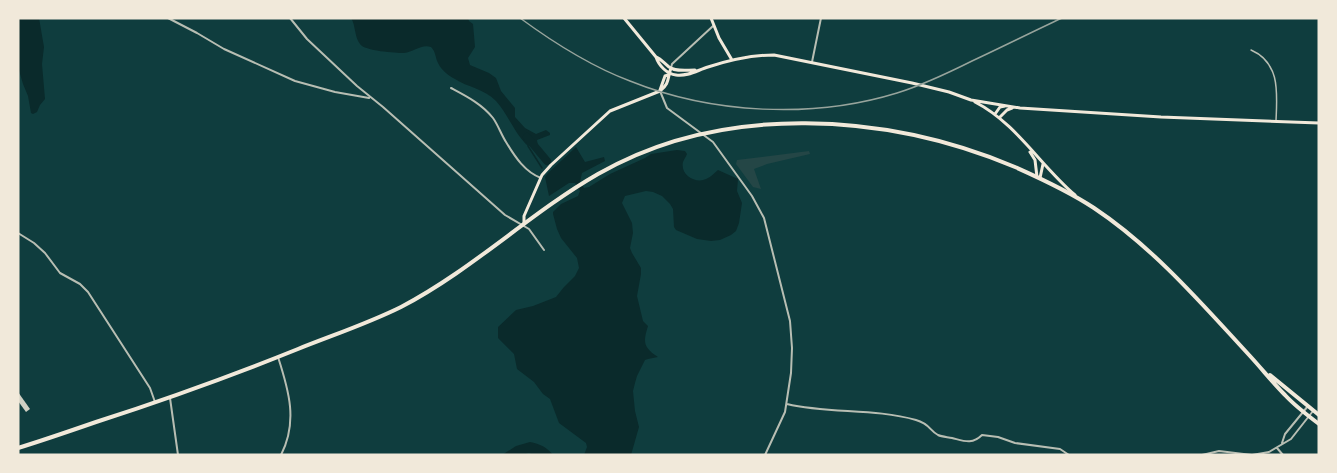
<svg xmlns="http://www.w3.org/2000/svg" width="1337" height="473" font-family="Spectral,serif">
<style>
.green{fill:#244646}
.water{fill:#0a2a2b}
.lines{fill:none;stroke-linecap:round;stroke-linejoin:round}
.stream{stroke:#0a2a2b;stroke-width:1.5}
.river{stroke:#0a2a2b;stroke-width:8}
.building{fill:#cfcfc3}
.service{stroke:#b8beb3;stroke-width:1.5}
.minor{stroke:#b8beb3;stroke-width:2}
.secondary{stroke:#f1e9da;stroke-width:3}
.primary{stroke:#f1e9da;stroke-width:4}
.rail{stroke:#97a49c;stroke-width:1.5}
</style>
<rect width="100%" height="100%" fill="#0f3d3e"/>
<!-- green -->
<path class="green" d="M809,151L810,154L767,164L754,169L761,189L753,187L736,164L737,160Z"/>
<!-- water -->
<path class="water" d="M18,18H39L44,47L42,64L45,99L40,105L37,112L33,114L31,113L28,96L23,84L18,67Z
M351,18H468L469,21L473,24L475,47L468,58L470,65L489,73L496,78L501,91L515,108V117L525,128L536,134L546,130L550,133V135L537,140L538,147L532,143L528,146C514,133 508,114 496,101C485,89 467,87 455,79C449,76 441,70 438,63C435,57 436,52 431,47C421,44 414,52 404,53C396,53 364,51 360,44C354,36 356,26 351,18Z
M576,147L585,162L604,157L605,161L582,173L580,182L584,188L589,187L610,174L645,158L651,154L677,150L685,151L687,154C686,157 684,159 683,162C680,175 696,184 706,179C711,177 714,173 718,170L738,179L737,191L742,203L739,223L736,231L731,235L720,240L711,241L697,239L676,230L674,227L673,209L670,204L662,196L653,192L646,191L625,196L622,203L632,223L633,233L630,248L632,253L641,268V274L637,296L643,321L648,326C643,342 643,347 658,357L648,359L645,360L637,376L635,383L633,391L635,411L639,427L631,455H584L587,447L586,443L559,423L550,399L543,394L534,382L517,369L514,354L498,338V327L516,310L533,306L556,297L564,287L575,276L579,268L577,258L561,238L557,229L553,214V212L561,204L578,196L580,191L575,183H569L549,196L545,177L548,173Z
M530,442C540,444 547,447 553,455H534L529,453L522,455H502L516,446Z"/>
<g class="lines">
<!-- stream -->
<path class="stream" d="M528,146L542,168"/>
<!-- river -->
<path class="river" d="M527,137L547,161"/>
</g>
<!-- building -->
<path class="building" d="M18,392L30,409L26,412L18,401Z"/>
<g class="lines">
<!-- service -->
<path class="service" d="M1251,50C1281,63 1277,94 1276,121"/>
<!-- minor -->
<path class="minor" d="M168,18L197,33L224,49L295,81L335,92L369,98
M290,18L307,39L357,86L383,107L505,215L529,229L544,250
M812,62L821,18
M671,68L672,64L713,26
M451,88C466,96 482,104 493,118C498,125 501,134 506,142C515,157 525,172 541,178
M660,91L667,108L713,142L752,196L764,218L790,321L792,348L791,373L785,412L765,455
M18,233L34,243L45,253L60,273L80,284L88,292L150,388L155,402
M278,357C289,391 298,422 281,455
M170,398L178,455
M787,404C829,414 874,408 916,420C930,424 929,430 938,435C942,437 948,437 952,438C964,441 972,445 982,435L998,437L1015,443L1060,449L1069,455
M1282,443L1285,434L1308,406
M1277,448L1283,455
M1202,455L1219,451L1252,455L1269,452L1291,439L1313,411"/>
<!-- secondary -->
<path class="secondary" d="M624,18L656,57C659,66 667,74 676,75C687,77 698,70 708,67C730,60 750,55 774,55L912,83L949,92L971,100L1020,108L1161,117L1319,123
M711,18L719,38L732,60
M656,57C661,59 664,63 669,67C676,72 686,70 695,70
M660,90L665,76L668,75
M975,102C1016,123 1040,165 1075,195
M995,114L1000,107L1005,106
M1000,117L1007,110L1012,108
M1030,152L1035,160L1037,177
M1040,178L1043,164
M524,224V216L542,175L551,165L610,111L660,91C670,83 667,79 671,68"/>
<!-- primary -->
<path class="primary" d="M1270,375L1319,415
M18,448C44,440 70,431 96,422C164,400 231,376 298,349C333,335 369,323 401,307C472,270 530,213 598,174C723,102 887,113 1015,167C1042,179 1070,192 1094,208C1154,248 1202,304 1250,356C1262,369 1273,383 1285,395C1295,406 1307,415 1319,424"/>
<!-- rail -->
<path class="rail" d="M520,18C554,43 590,66 630,81C712,114 813,119 897,93C923,85 948,73 972,61C1002,47 1032,32 1062,18"/>
</g>
<!-- border -->
<rect width="1337" height="473" fill="none" stroke="#f1e9da" stroke-width="39"/>
</svg>
